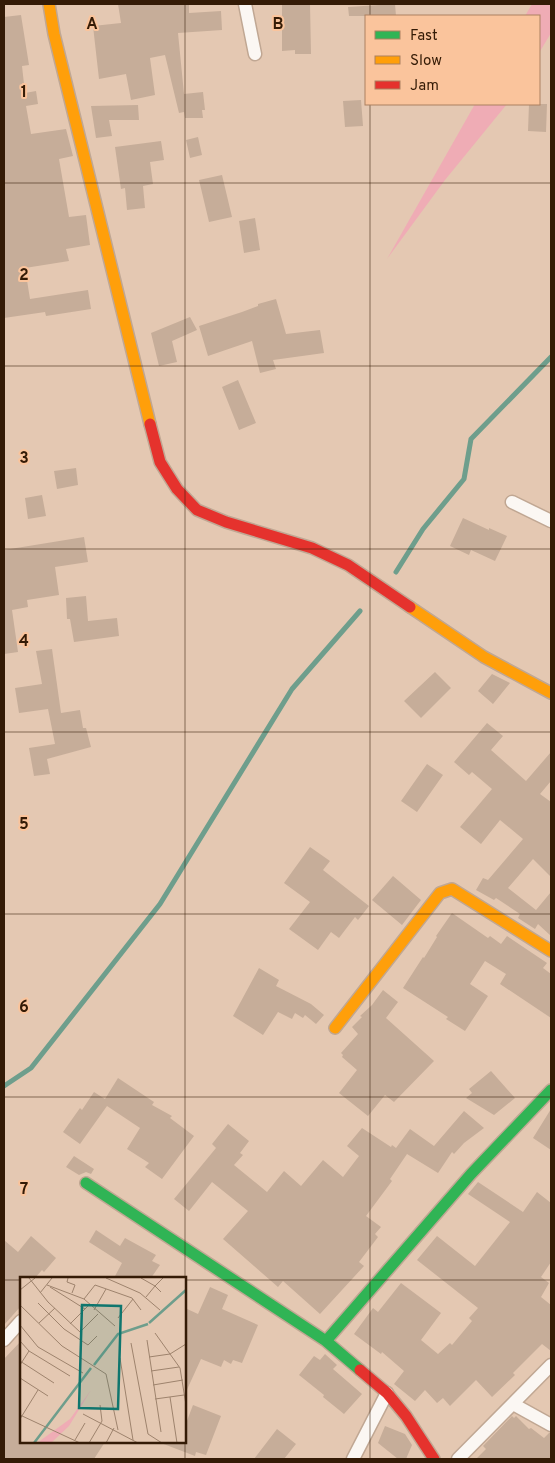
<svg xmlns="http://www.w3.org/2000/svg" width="555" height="1463" font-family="Overpass,sans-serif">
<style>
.grass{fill:#efacb5}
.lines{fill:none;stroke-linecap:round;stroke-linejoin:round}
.stream{stroke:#6e9e8c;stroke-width:5}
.building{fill:#c6ad99}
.street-casing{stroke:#c0a793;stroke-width:15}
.fast-casing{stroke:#c0a793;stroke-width:14}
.slow-casing{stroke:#c0a793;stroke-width:14}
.jam-casing{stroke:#c0a793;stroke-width:14}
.street{stroke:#fbf7f3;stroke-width:12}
.fast{stroke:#30b455;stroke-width:11}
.slow{stroke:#ff9f0a;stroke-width:11}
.jam{stroke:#e5322d;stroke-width:11}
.grid{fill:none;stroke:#341b06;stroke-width:1;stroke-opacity:0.55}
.inset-river{fill:none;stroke:#6e9e8c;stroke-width:2.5}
.inset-road{fill:none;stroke:#9e836d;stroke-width:1}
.view{fill:#0f766e;fill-opacity:0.15;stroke:#0f766e;stroke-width:2.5}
.inset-edge{fill:none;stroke:#341b06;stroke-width:2.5}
.grid-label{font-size:16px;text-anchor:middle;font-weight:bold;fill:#341b06;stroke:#fac49c;stroke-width:4;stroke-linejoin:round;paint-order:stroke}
</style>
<rect width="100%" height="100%" fill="#e4c8b2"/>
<!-- grass -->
<path class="grass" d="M532,4H551V33L539,53V16H525Z
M475,104H507L445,180L387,259Z"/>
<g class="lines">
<!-- stream -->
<path class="stream" d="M396,572L423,529L464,479L471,439L551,357
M4,1086L31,1068L160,904L292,689L360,611"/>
</g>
<!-- building -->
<path class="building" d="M118,4H189V13L221,11L222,30L178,33L184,94L203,92L205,110H202L203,118H185L184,112L179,113L165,55L150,58L155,95L131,100L126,74L99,79L93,26L121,23Z
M282,4H310L311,54H295V50L282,51Z
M395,4L396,16H349L348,7Z
M21,15L29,65L22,66L25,93L36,91L38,104L26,106L31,134L66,129L73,156L59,159L69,217L86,215L90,245L66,249L69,261L25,268L30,299L88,290L91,309L46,316L45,312L4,318V17Z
M361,100L363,126L345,127L343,101Z
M529,104H547L546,132L528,131Z
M138,105L139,120H109L112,136L96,138L91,106Z
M198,137L202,155L190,158L186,140Z
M161,141L164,160L150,162L153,184L143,186L145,208L127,210L125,188L121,189L115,147Z
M222,175L232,217L209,222L199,180Z
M255,218L260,250L244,253L239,221Z
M276,299L286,334L320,330L324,353L273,360L276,369L260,373L252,341L208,356L199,326L242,312L258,306V304Z
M190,317L197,330L172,341L177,362L159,366L151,333Z
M238,380L256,423L239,430L222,387Z
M76,468L78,485L57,489L54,471Z
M42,495L46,516L28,519L25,498Z
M463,518L489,530V528L507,536L495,561L471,550L469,555L450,546Z
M84,537L88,562L55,567L59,595L27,600L28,607L12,610L18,652L4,654V550Z
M86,596L88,621L117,618L119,636L74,642L70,619H67L66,598Z
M52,649L61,713L80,710L83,728H86L91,747L47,759L50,774L34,776L29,748L55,744L48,709L19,713L15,688L42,684L36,651Z
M435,672L451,688L421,718L404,701Z
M492,674L510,683L493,704L478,691Z
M487,723L503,736L491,750L526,781L551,752V781L540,794L551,802V877L533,859L508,888L536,910L551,892V936L538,924L535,929L518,918L520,914L496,898L494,900L476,890L483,878L488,880L523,839L500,820L481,844L460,827L492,789L472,772L469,775L454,762Z
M427,764L443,775L417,812L401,801Z
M310,847L330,861L323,870L369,906L358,920L355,917L339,938L331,932L318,950L289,929L310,902L284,883Z
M393,876L421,900L402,925L372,900Z
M452,913L488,938L490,936L501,944L507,936L547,963L543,968L551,974V1018L500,984L506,974L485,961L470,984L488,996L465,1031L446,1019L448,1017L403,988L423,957L424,958L437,937L436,936Z
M259,968L279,980L276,986L311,1004L324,1015L316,1024L305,1015L303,1018L295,1013L292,1019L278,1012L263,1035L233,1016Z
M383,990L398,1002L386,1018L434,1061L394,1102L385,1095L368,1116L339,1093L357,1070L342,1057L343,1055L341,1053L358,1034L352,1027L362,1017L360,1016L372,1005Z
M491,1071L515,1098L494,1115L466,1098L472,1093L469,1089Z
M118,1078L154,1102L152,1105L172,1116L170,1118L194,1136L162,1179L145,1167L149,1163L127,1149L140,1128L107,1106L80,1144L63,1132L80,1108L82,1110L94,1092L105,1099Z
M551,1109V1150L533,1138Z
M464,1111L484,1128L464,1143L454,1154L452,1152L438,1173L407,1154L390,1179L392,1181L366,1216L381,1227L375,1234L378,1237L359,1262L364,1266L320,1314L283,1281L278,1287L223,1239L248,1211L212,1182L189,1211L174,1199L216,1148L212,1144L228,1124L249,1141L240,1153L243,1155L234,1165L267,1192L284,1171L301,1186L323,1160L343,1177L359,1156L347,1146L362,1128L391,1147L392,1145L396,1148L410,1129L434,1146Z
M74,1156L94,1169L91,1174L86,1172L79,1175L66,1167Z
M478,1182L523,1212L537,1192L551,1203V1262L541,1277L549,1283L541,1297L551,1305V1351L542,1344L513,1373L515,1375L492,1397L476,1380L450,1406L443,1398L437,1403L425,1390L415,1401L394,1384L404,1371L382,1352L381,1354L354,1334L373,1308L378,1312L401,1283L441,1313L421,1340L438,1354L450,1343L452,1345L472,1321L469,1318L478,1308L417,1260L437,1236L475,1266L510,1222L468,1194Z
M96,1230L120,1246L125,1238L156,1255L152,1261L160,1265L151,1278H114L122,1263L89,1242Z
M31,1236L56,1258L44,1272L42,1270L35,1278H21V1306L4,1325V1240L18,1252Z
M210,1287L228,1295L222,1309L258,1325L242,1363L233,1360L231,1364L224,1360L221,1367L201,1359L185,1394V1308L198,1314Z
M21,1341V1442H105L94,1459H4V1359Z
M325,1354L337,1365L333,1369L362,1394L344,1414L323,1397L324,1395L299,1375L314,1356L320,1360Z
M193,1405L221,1416L206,1455L196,1452L195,1456L161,1443L185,1442V1426Z
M512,1416L514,1418L516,1416L529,1429L531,1428L544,1438L549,1433H551V1459H476L486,1449L483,1446Z
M385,1426L405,1434L412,1445L406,1459H398L378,1443Z
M277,1429L296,1444L284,1459H254Z"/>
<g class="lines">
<defs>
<path id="street" d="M245,4L255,54
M512,502L551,521
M4,1340L21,1321
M513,1404L551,1425
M353,1459L387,1393
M458,1459L551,1365"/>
<path id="fast" d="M86,1183L326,1341L360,1370
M326,1341L471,1174L551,1090"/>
<path id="slow" d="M49,4L54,34L150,424
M410,607L484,657L551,693
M335,1028L440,893L452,889L551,951"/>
<path id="jam" d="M150,424L160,462L177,489L197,510L226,522L312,548L348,565L410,607
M360,1370L387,1393L406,1416L434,1459"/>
</defs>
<!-- street casing -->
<use href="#street" class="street-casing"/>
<!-- fast casing -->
<use href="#fast" class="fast-casing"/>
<!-- slow casing -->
<use href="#slow" class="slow-casing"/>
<!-- jam casing -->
<use href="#jam" class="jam-casing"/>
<!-- street -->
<use href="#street" class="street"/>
<!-- fast -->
<use href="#fast" class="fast"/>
<!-- slow -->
<use href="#slow" class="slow"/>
<!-- jam -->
<use href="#jam" class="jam"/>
</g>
<!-- grid -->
<path class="grid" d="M185,4V1278M370,4V16M370,104V1459M4,183H551M4,366H551M4,549H551M4,732H551M4,914H551M4,1097H551M185,1278V1442M4,1280H21M185,1280H551M185,1442V1459"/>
<!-- overview -->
<g transform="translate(20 1277)">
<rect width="166" height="166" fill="#e4c8b2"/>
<path d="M71,113L49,149L31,166H17L50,142Z" fill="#efacb5"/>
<path class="inset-river" d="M129,46L166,13M74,88L98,57L128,47M14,166L71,91"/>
<path class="inset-road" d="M9,1L28,25L60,55L78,37M48,1L47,5L55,8L52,16M86,1L120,16L140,33M121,1L135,9L143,1M27,8L64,22L95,49M30,10L65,32M0,13L15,1M20,16L32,1M126,20L135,9L141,15M64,22L75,8L112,21L121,33M18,26L44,52L68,68L77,59M0,28L42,69L86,97L98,153M74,33L86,12M98,41L113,22M19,46L35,31M50,47L70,27M0,48L18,70L63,96M135,56L160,91L166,128M127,63L141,155M0,64L9,74L50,99M111,66L128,157L142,166M129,80L150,77L166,67M100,81L113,163M0,84L34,106M0,88L9,74M131,94L159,90M0,101L28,119M133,108L163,103M150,120L157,166M135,122L164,118M63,137L118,166M0,138L60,166M0,142L18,113M55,163L65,146M69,166L82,144L80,128M86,166L94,151"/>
<path class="view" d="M62,28L101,29L98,132L59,131Z"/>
<rect width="166" height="166" class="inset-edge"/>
</g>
<g class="grid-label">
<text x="92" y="29">A</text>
<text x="278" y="29">B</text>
<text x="24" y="97">1</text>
<text x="24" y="280">2</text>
<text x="24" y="463">3</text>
<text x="24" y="646">4</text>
<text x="24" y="829">5</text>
<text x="24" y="1012">6</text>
<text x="24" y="1194">7</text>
</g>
<!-- border -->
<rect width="555" height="1463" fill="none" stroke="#341b06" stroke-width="10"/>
<!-- legend -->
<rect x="365" y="15" width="175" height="90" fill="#fac49c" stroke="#ab8060"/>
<rect x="375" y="31" width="25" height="8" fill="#30b455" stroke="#ab8060"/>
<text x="410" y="40" font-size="15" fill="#341b06">Fast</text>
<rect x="375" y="56" width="25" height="8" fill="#ff9f0a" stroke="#ab8060"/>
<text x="410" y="65" font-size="15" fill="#341b06">Slow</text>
<rect x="375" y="81" width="25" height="8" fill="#e5322d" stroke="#ab8060"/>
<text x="410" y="90" font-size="15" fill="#341b06">Jam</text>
</svg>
